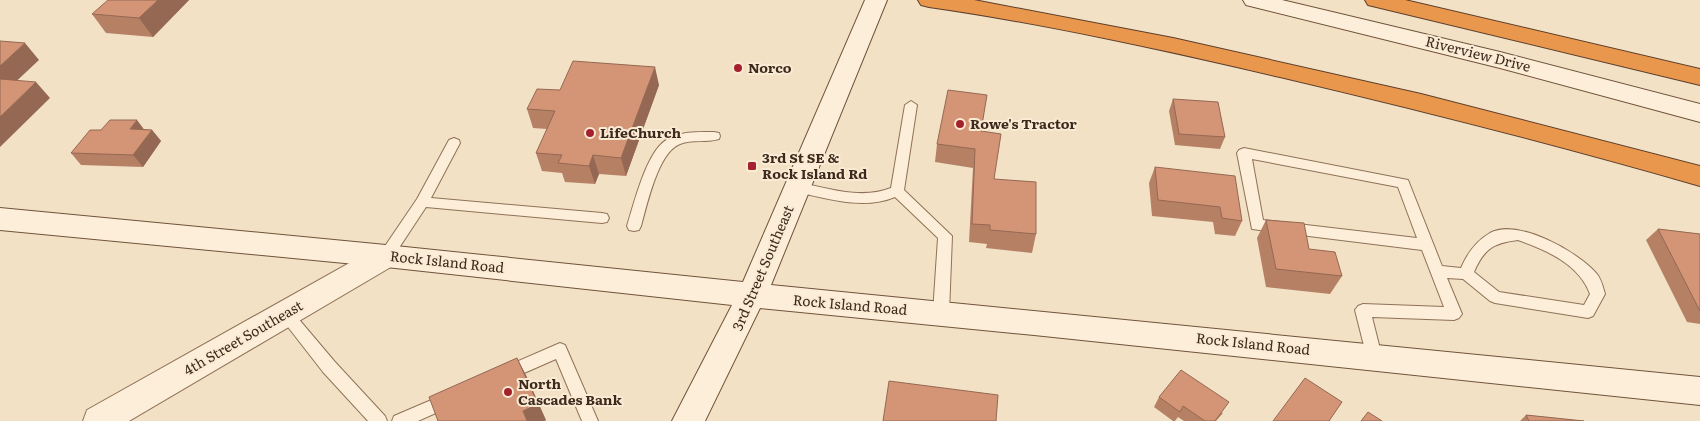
<svg xmlns="http://www.w3.org/2000/svg" width="1700" height="421" font-family="Literata,serif">
<style>
.lines{fill:none;stroke-linecap:round;stroke-linejoin:round}
.lane-casing{stroke:#8f7158;stroke-width:2}
.street-casing{stroke:#8f7158;stroke-width:2}
.secondary-casing{stroke:#71523b;stroke-width:2}
.highway-casing{stroke:#5d3f2c;stroke-width:2}
.lane{fill:#fceed8;fill-rule:evenodd}
.street{fill:#fceed8;fill-rule:evenodd}
.secondary{fill:#fceed8;fill-rule:evenodd}
.highway{fill:#e9974d;fill-rule:evenodd}
.wall{fill:#b68065}
.shaded-wall{fill:#946853}
.building{fill:#d49576;stroke:#946853}
.poi-dot{fill:#a4222e;stroke:#f9ebd4;stroke-width:2}
.labels{text-anchor:middle;stroke-width:4;stroke-linejoin:round;paint-order:stroke}
.street-label{font-size:14px;fill:#3e2a1d;stroke:#f9ebd4}
.poi-label{font-size:14px;font-weight:bold;fill:#3e2a1d;stroke:#f9ebd4;text-anchor:start}
</style>
<rect width="100%" height="100%" fill="#f2e1c4"/>
<g class="lines">
<defs>
<path id="lane" d="M911,101L917,105L904,190L952,236L949,313L946,317L941,319L936,317L933,313L938,238L895,197C864,210 829,199 797,192L792,191L790,187L792,183L797,182C827,188 861,200 891,188L905,105Z
M714,132L719,133L720,136L719,139C706,143 692,139 680,144C658,152 647,205 641,226L639,230L634,231L629,230L627,226C634,204 647,149 668,139C682,131 699,132 714,132Z
M454,138L459,140L460,143L431,198L602,213L607,214L609,218L607,222L602,223L426,207L391,260L386,262L381,260L379,256L381,252L417,199L449,140Z
M1244,148L1408,180L1442,266L1461,268C1467,254 1476,241 1490,233C1518,218 1578,252 1596,273C1601,278 1603,287 1605,294L1593,316L1588,318L1495,303L1490,301L1463,279L1447,278L1462,314L1459,318L1454,320L1372,317L1382,357L1380,362L1374,364L1368,362L1355,310L1358,306L1363,304L1444,307L1422,250L1252,229L1237,153L1239,150ZM1252,159L1398,187L1417,238L1263,220ZM1518,240C1546,250 1579,264 1590,294L1584,305L1499,292L1474,272C1484,249 1493,243 1518,240Z
M286,308L291,310L335,362L385,416L387,421H368L323,372L281,318L278,314L281,310Z
M560,343L565,345L598,421H582L556,359L506,381L500,379L498,374L500,369Z
M450,392L456,394L458,399L456,404L418,421H392L394,416Z"/>
<path id="street" d="M386,245L396,248L400,256L396,264L129,421H83L87,410L376,248Z"/>
<path id="secondary" d="M865,0H887L771,285L1700,377V405L1034,335L760,308L705,421H672L732,305L386,267L0,230V208L386,245L743,282Z
M1243,0H1282L1500,52L1700,104V122L1500,68L1246,5Z"/>
<path id="highway" d="M918,0H974L1173,38L1421,94L1700,166V186C1561,146 1421,110 1280,77C1164,50 1047,24 929,7L921,5Z
M1365,0H1405L1700,69V85L1368,5Z"/>
</defs>
<!-- lane casing -->
<use href="#lane" class="lane-casing"/>
<!-- street casing -->
<use href="#street" class="street-casing"/>
<!-- secondary casing -->
<use href="#secondary" class="secondary-casing"/>
<!-- highway casing -->
<use href="#highway" class="highway-casing"/>
<!-- lane -->
<use href="#lane" class="lane"/>
<!-- street -->
<use href="#street" class="street"/>
<!-- secondary -->
<use href="#secondary" class="secondary"/>
<!-- highway -->
<use href="#highway" class="highway"/>
</g>
<!-- wall -->
<path class="wall" d="M189,0L153,37L106,33L92,14Z
M659,85L626,176L599,174L595,184L565,182L562,173L542,171L536,153L547,129L533,128L527,109L560,90Z
M1173,99L1225,137L1220,149L1175,145L1169,111Z
M144,129L152,130L161,141L143,167L81,165L71,153Z
M981,131L994,179L1036,234L1032,253L986,248L987,244L969,242L973,168L935,162L937,144Z
M1155,167L1242,221L1235,236L1215,234L1213,222L1152,216L1149,183Z
M1266,220L1309,249L1342,276L1330,294L1266,287L1257,238Z
M1658,229L1700,234V324L1687,322L1646,240Z
M1159,397L1223,413L1216,421H1184L1178,417L1175,421H1173L1154,407Z
M1526,415L1584,421H1520Z"/>
<!-- shaded-wall -->
<path class="shaded-wall" d="M158,0H189L153,37L139,18Z
M25,43L39,60L8,89L0,80V66Z
M655,67L659,85L626,176L621,158Z
M36,82L50,98L0,147V117Z
M137,120L146,132L130,129Z
M152,130L161,141L143,167L133,155Z
M593,155L599,174L595,184L589,166Z
M517,358L526,375L546,420L545,421H527L523,411Z"/>
<!-- building -->
<path class="building" d="M108,0H158L139,18L92,14Z
M0,41L25,43L0,66Z
M573,61L655,67L621,158L593,155L589,166L558,163L562,155L536,153L555,111L527,109L537,89L560,90Z
M0,79L36,82L0,117Z
M948,90L987,95L981,131L1001,134L994,179L1036,182V234L990,230V225L972,224L975,149L937,144Z
M1173,99L1218,102L1225,137L1179,134Z
M110,120H137L130,129L152,130L133,155L71,153L90,130H101Z
M1155,167L1235,176L1242,221L1222,218L1220,207L1158,200Z
M1266,220L1304,223L1309,249L1335,252L1342,276L1276,269Z
M1658,229L1700,234V311Z
M517,358L538,404L523,411L527,421H438L429,397Z
M1181,370L1229,402L1215,421H1205L1183,406L1180,412L1159,397Z
M1305,378L1342,402L1329,421H1273Z
M889,381L998,395L996,421H883Z
M1368,412L1382,421H1361Z
M1526,415L1584,421H1529Z"/>
<!-- markers -->
<g class="poi-dot">
<circle cx="738" cy="68" r="5"/>
<circle cx="960" cy="124" r="5"/>
<circle cx="590" cy="133" r="5"/>
<rect x="747" y="161" width="10" height="10" rx="2.5"/>
<circle cx="508" cy="392" r="5"/>
</g>
<g class="labels">
<!-- street labels -->
<g class="street-label">
<text transform="translate(1478 54) rotate(14)" y="5">Riverview Drive</text>
<text transform="translate(447 262) rotate(6)" y="5">Rock Island Road</text>
<text transform="translate(763 268) rotate(-67)" y="5">3rd Street Southeast</text>
<text transform="translate(850 305) rotate(5)" y="5">Rock Island Road</text>
<text transform="translate(243 338) rotate(-30)" y="5">4th Street Southeast</text>
<text transform="translate(1253 344) rotate(6)" y="5">Rock Island Road</text>
</g>
<!-- poi labels -->
<g class="poi-label">
<text x="748" y="73">Norco</text>
<text x="970" y="129">Rowe's Tractor</text>
<text x="600" y="138">LifeChurch</text>
<text x="762" y="163">3rd St SE &amp;<tspan x="762" dy="16">Rock Island Rd</tspan></text>
<text x="518" y="389">North<tspan x="518" dy="16">Cascades Bank</tspan></text>
</g>
</g>
</svg>
